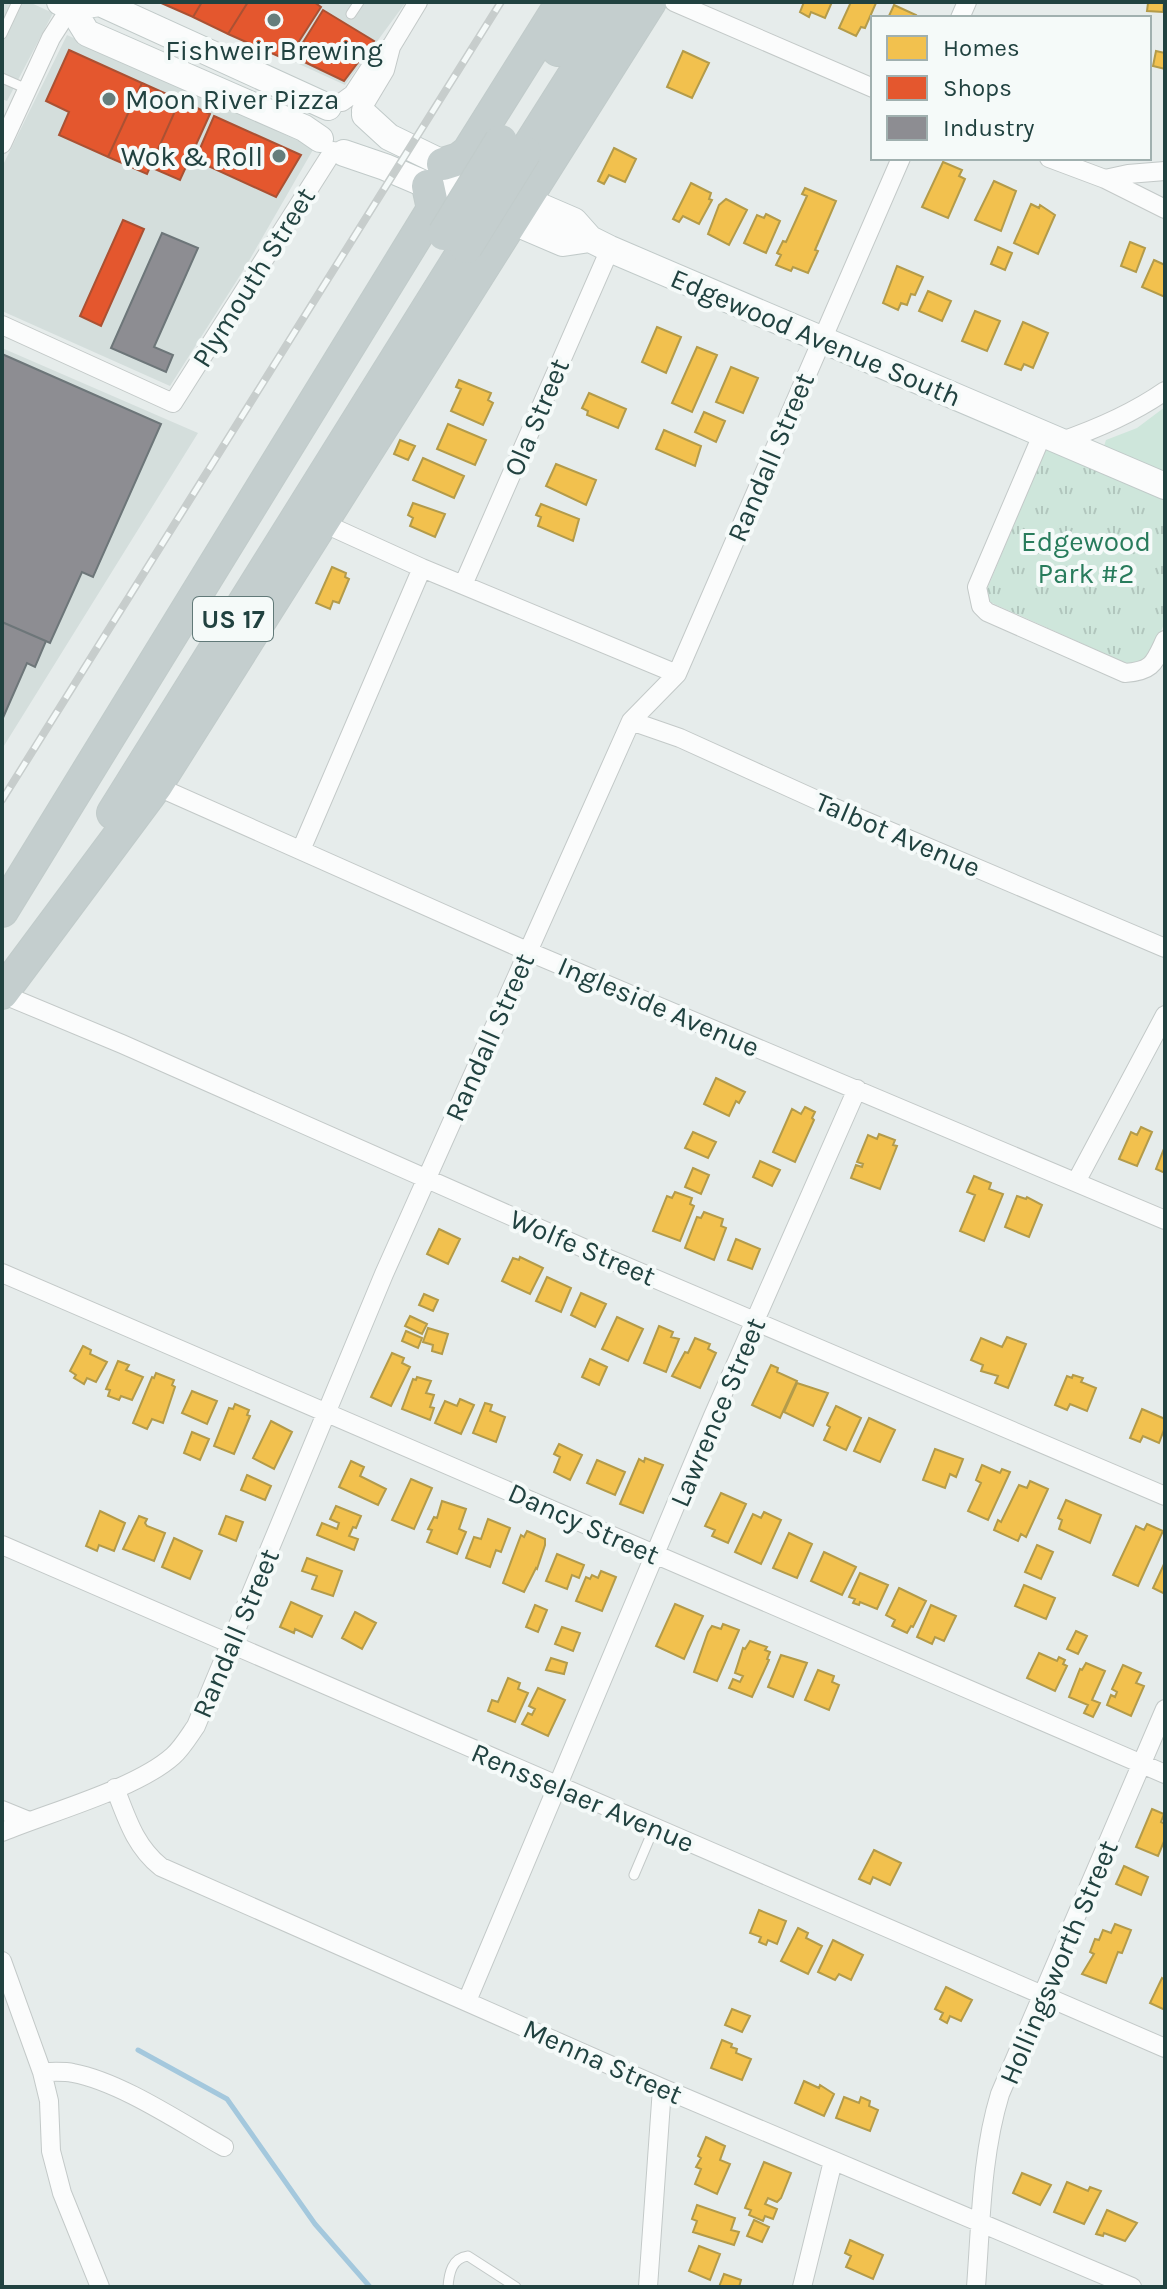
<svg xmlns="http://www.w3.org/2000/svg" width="1167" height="2289" font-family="Karla,sans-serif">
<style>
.built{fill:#d4dedc}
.grass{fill:#cee6db}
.park{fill:url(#park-tufts)}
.homes{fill:#f2c14e;stroke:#b39b4a;stroke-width:2}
.shops{fill:#e4572e;stroke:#aa5133;stroke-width:2}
.industry{fill:#8d8d92;stroke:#6d7679;stroke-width:2}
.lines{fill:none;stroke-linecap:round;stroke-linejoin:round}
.stream{stroke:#a4c8dd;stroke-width:5}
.service-casing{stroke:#c3c9c8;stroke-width:11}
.minor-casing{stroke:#c3c9c8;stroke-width:20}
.secondary-casing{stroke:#c1cac9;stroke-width:28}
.trunk-casing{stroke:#c1cbca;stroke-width:34}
.service{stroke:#fbfcfc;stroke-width:9}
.minor{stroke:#fbfcfc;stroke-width:18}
.secondary{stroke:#fbfcfc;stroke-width:26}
.trunk{stroke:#c4cece;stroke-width:32}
.rail-casing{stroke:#c7cdcc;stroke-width:8}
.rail{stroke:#f5faf9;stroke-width:5;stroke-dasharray:15;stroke-linecap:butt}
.trunk-bridge-casing{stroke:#c1cbca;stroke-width:34;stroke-linecap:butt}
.trunk-bridge{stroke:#c4cece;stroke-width:32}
.poi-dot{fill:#667e7c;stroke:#f5faf9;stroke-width:3}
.labels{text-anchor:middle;stroke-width:8;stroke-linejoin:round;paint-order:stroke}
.shield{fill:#f5faf9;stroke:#617978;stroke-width:2}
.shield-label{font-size:26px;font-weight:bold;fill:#214240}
.poi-label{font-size:28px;fill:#214240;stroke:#f5faf9}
.street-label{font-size:28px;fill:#214240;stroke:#f5faf9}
.park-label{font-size:28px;fill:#287c5c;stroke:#f5faf9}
</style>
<defs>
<pattern id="park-tufts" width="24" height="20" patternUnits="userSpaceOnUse" patternTransform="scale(2)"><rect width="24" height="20" fill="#cee6db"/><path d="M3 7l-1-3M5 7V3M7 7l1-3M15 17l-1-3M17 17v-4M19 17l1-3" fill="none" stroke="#b1c6bd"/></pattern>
</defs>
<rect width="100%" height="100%" fill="#e6eceb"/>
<!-- built -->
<path class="built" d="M2,2H29L53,13L7,101L2,99Z
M163,2H406L345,85Z
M67,35L314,148L246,266L170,386L2,311V167Z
M2,348L198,433L2,749Z"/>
<!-- grass -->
<path class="grass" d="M1165,407V473L1104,446L1106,440L1137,428Z"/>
<!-- park -->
<path class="park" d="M1046,447L1165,499V622L1143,671L983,599Z"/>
<!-- homes -->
<path class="homes" d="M804,2H832L825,18L811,12L809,17L800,12Z
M851,2L876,3L865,28L861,27L856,36L839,28Z
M1137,2H1164L1163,12L1147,11L1148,3Z
M894,5L916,15L915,18H888Z
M683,51L709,63L692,98L667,87Z
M1156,51L1165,53V69L1153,66Z
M614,148L636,159L625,182L609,175L604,184L598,181Z
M943,162L962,170L959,176L965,179L948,218L922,207Z
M994,181L1016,191L1001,231L975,220Z
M691,183L711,193L709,199L712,200L699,224L683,216L679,222L673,219Z
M805,188L836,201L815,250L818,251L808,273L793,267L791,271L776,265L781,255L777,253L783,241L786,242L807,196L802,194Z
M726,199L747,210L729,245L708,234L719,205Z
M1031,204L1039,208L1040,205L1055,215L1038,254L1014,243Z
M766,214L780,221L766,253L744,243L757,215L764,218Z
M1130,242L1145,248L1136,272L1121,266Z
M998,247L1012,253L1005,270L991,264Z
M1154,260L1165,265V297L1142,287Z
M897,266L923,277L915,295L911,294L907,305L901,303L898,310L883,303Z
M928,291L951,301L942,321L919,311Z
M975,311L1000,321L987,351L962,341Z
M1023,322L1048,333L1033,368L1024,364L1021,370L1005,364Z
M657,327L681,337L666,373L642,362Z
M697,347L717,355L692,412L672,403Z
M731,367L758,378L743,413L716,402Z
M459,380L491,393L488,400L493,403L483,425L451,411L461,389L456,387Z
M589,393L626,409L618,428L587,415L588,411L582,408Z
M704,412L725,421L716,442L695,432Z
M448,424L486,440L475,465L437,449Z
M664,430L701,446L695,466L656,449Z
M400,440L415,446L408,460L394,454Z
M423,458L464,476L454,498L413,480Z
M556,464L596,480L586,505L546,486Z
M413,503L445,514L435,537L410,526L413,518L408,515Z
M541,504L579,519L573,541L538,526L541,517L536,515Z
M332,567L346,573L345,577L349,579L339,603L333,601L330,609L316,603Z
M716,1078L745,1092L739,1103L736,1101L729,1116L704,1104Z
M805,1107L815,1112L812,1118L814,1120L795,1162L773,1152L792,1109L801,1114Z
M1141,1127L1152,1132L1137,1166L1119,1159L1131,1132L1137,1135Z
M693,1132L716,1142L708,1158L685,1148Z
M879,1134L895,1140L893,1145L897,1146L880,1189L851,1178L856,1165L862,1167L863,1164L857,1162L868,1135L877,1139Z
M1165,1146V1173L1156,1169Z
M760,1161L780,1170L772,1186L753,1177Z
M693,1168L709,1175L701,1194L685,1187Z
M974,1176L991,1183L989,1189L1003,1194L984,1241L960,1231L975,1195L967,1192Z
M675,1192L692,1198L690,1204L694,1206L680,1241L653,1231L667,1196L672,1198Z
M1017,1196L1026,1199L1027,1197L1042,1205L1029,1237L1005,1227Z
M704,1212L723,1219L721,1226L726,1228L714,1260L685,1248L697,1217L701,1218Z
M439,1229L460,1239L448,1264L427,1254Z
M736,1239L760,1249L752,1269L728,1260Z
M520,1257L543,1268L530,1294L502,1281L513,1258L519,1260Z
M547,1277L571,1288L561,1312L536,1301Z
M581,1293L606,1304L595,1327L571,1315Z
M424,1294L438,1300L433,1311L419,1305Z
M410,1316L427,1324L422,1334L405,1326Z
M617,1317L643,1329L628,1361L602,1349Z
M659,1326L673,1332L671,1337L679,1339L666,1372L644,1363Z
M428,1328L448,1334L442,1354L432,1351L433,1345L423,1342Z
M406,1331L422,1338L418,1348L402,1341Z
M1007,1337L1026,1344L1008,1388L995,1383L998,1376L981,1371L983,1365L971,1360L981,1338L1002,1347Z
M695,1338L710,1344L708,1349L716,1353L700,1388L672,1376L685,1352L688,1353Z
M83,1346L91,1350L90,1354L107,1362L96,1382L87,1378L84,1384L74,1378L76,1375L70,1371Z
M392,1353L404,1358L402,1363L410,1367L391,1406L371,1397Z
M590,1359L607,1367L599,1385L582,1377Z
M118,1361L129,1365L126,1370L143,1377L132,1400L121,1396L119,1400L108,1396L110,1390L106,1389Z
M771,1365L778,1368L777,1372L797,1381L780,1418L752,1405Z
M156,1373L174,1380L172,1385L175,1387L163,1423L152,1419L147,1429L133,1423L152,1377L154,1378Z
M1073,1375L1083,1378L1081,1382L1096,1388L1087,1411L1070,1404L1067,1410L1055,1405L1067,1376L1072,1378Z
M417,1377L431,1381L426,1393L434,1395L430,1407L434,1408L430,1420L402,1409L413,1379L416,1380Z
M797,1383L828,1393L813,1426L784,1412Z
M192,1391L217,1401L207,1424L182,1413Z
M460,1399L474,1405L461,1434L435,1423L445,1401L457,1406Z
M485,1403L492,1405L490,1411L505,1417L496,1442L473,1433Z
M235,1404L249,1410L247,1415L250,1416L234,1454L214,1446L229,1408L233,1409Z
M836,1406L861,1418L846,1450L824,1440L830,1427L827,1425Z
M1142,1409L1165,1419V1427L1159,1443L1143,1436L1140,1442L1130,1438Z
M869,1418L895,1430L880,1462L854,1451Z
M271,1421L292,1432L274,1469L253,1458Z
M192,1432L209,1439L200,1460L184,1453Z
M559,1444L582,1455L570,1480L554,1472L560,1457L554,1454Z
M935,1449L963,1459L956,1477L950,1474L945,1488L923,1480Z
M645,1458L663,1465L643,1513L620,1504L639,1459L644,1462Z
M597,1460L625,1472L615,1495L587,1483Z
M351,1461L364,1467L360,1476L386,1489L378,1505L339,1487Z
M982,1465L1000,1473L1002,1469L1010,1472L988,1520L968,1511L981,1483L976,1480Z
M247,1475L271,1486L265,1500L241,1490Z
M411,1479L432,1488L414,1529L392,1520Z
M1030,1481L1048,1489L1026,1537L1021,1534L1018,1541L994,1530L998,1520L1001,1522L1019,1485L1027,1488Z
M721,1493L746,1504L728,1543L712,1536L715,1530L705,1526Z
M1066,1500L1101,1515L1090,1543L1059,1529L1062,1520L1058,1518Z
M442,1501L466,1509L459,1529L466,1532L457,1554L427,1542L432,1530L428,1529L434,1517L437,1518Z
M336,1506L361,1516L356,1528L353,1527L349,1536L358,1539L354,1550L317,1535L322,1523L337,1529L339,1523L330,1519Z
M100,1511L125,1523L114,1551L99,1545L97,1551L86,1546Z
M764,1512L781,1520L761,1564L735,1552L753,1514L761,1518Z
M139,1516L147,1519L145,1523L147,1526L165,1533L154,1561L123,1549Z
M226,1516L243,1522L236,1541L219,1534Z
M488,1519L510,1528L501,1552L496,1550L490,1567L466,1558L474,1537L481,1539Z
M1147,1524L1163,1531L1138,1586L1113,1575L1136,1526L1144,1530Z
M527,1531L545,1539V1545L537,1569L536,1568L524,1592L503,1583L521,1535L524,1537Z
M789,1533L812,1544L797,1578L773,1568Z
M174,1538L202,1551L190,1579L162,1567Z
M1037,1545L1053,1552L1041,1579L1025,1572Z
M824,1552L856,1567L842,1595L811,1581Z
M557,1554L584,1565L579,1578L572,1575L567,1589L546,1581Z
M307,1558L342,1571L333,1596L312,1589L317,1576L302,1571Z
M1165,1562V1594L1153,1588Z
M601,1571L616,1577L602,1611L576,1601L586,1577L590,1579L592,1575L598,1578Z
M860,1573L888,1585L877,1609L860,1602L859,1605L853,1603L855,1599L849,1597Z
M1024,1585L1055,1598L1046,1619L1015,1606Z
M899,1588L926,1601L913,1627L911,1626L907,1633L892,1626L895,1620L886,1615Z
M291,1602L322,1616L312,1637L295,1629L294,1633L280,1627Z
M675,1604L703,1616L684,1659L656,1646Z
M535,1605L547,1610L538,1632L526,1627Z
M931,1605L956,1616L944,1641L935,1637L932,1644L917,1637Z
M355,1612L376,1623L362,1649L342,1638Z
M723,1624L739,1630L717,1681L694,1672L708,1632L712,1626L721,1629Z
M562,1627L580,1633L573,1651L555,1644Z
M1076,1631L1087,1636L1078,1654L1067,1649Z
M750,1641L767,1647L765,1650L770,1652L767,1659L769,1660L752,1697L729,1688L733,1679L740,1682L743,1676L735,1673L743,1648L745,1649Z
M1039,1653L1057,1661L1059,1657L1065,1660L1063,1664L1067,1666L1055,1691L1027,1678Z
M781,1655L807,1663L793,1697L768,1687Z
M551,1658L567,1663L564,1674L546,1670Z
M1086,1663L1105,1671L1092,1700L1100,1703L1093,1717L1084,1713L1088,1705L1069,1697L1080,1669L1082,1670Z
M1123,1665L1141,1673L1136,1683L1144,1686L1131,1716L1107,1705L1111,1695L1115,1697L1117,1692L1112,1689Z
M818,1670L834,1676L832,1682L839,1685L829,1710L805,1700Z
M508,1678L520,1683L518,1689L528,1693L515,1722L488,1711L492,1700L498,1702Z
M538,1688L565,1700L548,1736L522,1724L528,1713L532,1715L535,1709L529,1706Z
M1152,1809L1164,1814L1161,1822L1165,1824V1839L1158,1856L1136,1847Z
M874,1850L901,1863L890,1885L873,1877L870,1884L859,1879Z
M1124,1866L1148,1877L1141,1895L1116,1884Z
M759,1910L786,1921L777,1944L768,1940L766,1945L759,1942L761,1937L750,1933Z
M1115,1924L1131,1930L1122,1953L1118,1952L1106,1983L1082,1974L1094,1954L1090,1952L1095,1939L1099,1940L1103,1930L1111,1933Z
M798,1928L808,1933L806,1938L822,1946L808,1974L781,1961Z
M833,1940L863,1955L851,1980L839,1974L835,1980L818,1972Z
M1162,1978L1165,1980V2010L1150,2003Z
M946,1987L972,2000L961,2021L950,2016L947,2023L940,2019L943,2013L935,2009Z
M732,2009L750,2016L742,2032L725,2025Z
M722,2040L732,2044L731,2047L737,2049L736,2053L751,2059L742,2080L711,2068Z
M804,2081L819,2088L820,2085L834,2094L824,2116L795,2103Z
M844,2097L859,2103L861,2097L870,2101L869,2106L878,2110L870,2131L836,2118Z
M706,2137L725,2146L720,2160L730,2164L717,2194L695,2184L701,2169L696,2167L701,2158L698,2156Z
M764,2162L791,2173L781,2198L777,2202L768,2198L765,2204L777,2209L773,2219L765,2216L763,2221L749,2215L751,2210L745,2208Z
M1022,2173L1051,2185L1040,2205L1013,2193Z
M1067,2182L1088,2191L1090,2187L1101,2191L1084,2224L1054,2212Z
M697,2205L735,2218L731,2230L739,2232L734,2245L693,2232L697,2221L692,2219Z
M1107,2210L1137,2223L1125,2241L1104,2233L1103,2236L1096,2234Z
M754,2220L769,2227L762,2242L747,2236Z
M850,2240L883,2255L873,2279L846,2267L851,2256L845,2253Z
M699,2246L720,2254L710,2280L689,2271Z
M724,2274L741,2280L739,2287H719Z"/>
<!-- shops -->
<path class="shops" d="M159,2H202L193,17Z
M202,2H248L228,34L193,17Z
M248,2H314L321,7L287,60L228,34Z
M323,10L374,41L344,81L294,57Z
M69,50L142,83L108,157L59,135L69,112L46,101Z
M142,83L180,100L147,174L108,157Z
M180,100L210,114L180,180L150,167Z
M214,116L301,155L276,197L195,160Z
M123,220L144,229L101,326L80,316Z"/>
<!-- industry -->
<path class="industry" d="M162,233L198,248L154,347L173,355L166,372L111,348Z
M2,354L161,424L93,577L82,572L50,643L2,622Z
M2,622L46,641L35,667L27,663L2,720Z"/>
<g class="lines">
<!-- stream -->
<path class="stream" d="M138,2050L227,2099L315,2224L370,2287"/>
<defs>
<path id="service" d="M351,14L359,2
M2,34L17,2
M2,78L27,89
M634,1875L654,1828
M448,2287C449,2273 452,2258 468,2256L516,2287"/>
<path id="minor" d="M674,2L873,88
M960,18L967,2
M342,102L353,94L374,62L392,45L418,2
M361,110L385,70L391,47
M2,144L51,38L74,2
M1049,158L1105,179L1165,209
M1105,179L1128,174L1165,171
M2,325L173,403L333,151
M1042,435L977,587L981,606L987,612L1125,673C1153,671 1154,663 1165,640
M1059,442C1097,429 1132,414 1165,391
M323,523L422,568L677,674
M463,585L610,249
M631,721L680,738L828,805L1165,948
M156,786L527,951L1165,1220
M301,850L422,568
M2,994L122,1044L597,1254L1165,1496
M1076,1182L1165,1015
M2,1273L1165,1774
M2,1545L1165,2048
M115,1788C127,1819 135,1846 161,1867L662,2088L1132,2287
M2,1810L29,1821
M2,1832C50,1812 136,1789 173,1756C182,1748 189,1736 196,1726L384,1274L631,721L677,674L901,158
M2,1961L42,2072L49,2101L51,2151L62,2193L100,2287
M467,2001L713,1416L857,1089
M42,2072C52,2072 64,2071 73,2073C121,2082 181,2123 224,2147
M648,2287L662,2088
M802,2287L833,2161
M976,2287C981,2223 981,2156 1000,2094L1165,1709"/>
<path id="secondary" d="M60,2L71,7L100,3L328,107
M71,7L87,33L304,128L320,139
M365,115L389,137L459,171
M344,153L385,167L563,243L590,239
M509,193L574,221L590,239L610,249L1165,486"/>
<path id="trunk" d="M558,50L589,2
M525,152L620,2
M443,164L459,159L468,152L562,2
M113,813L466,247
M2,911L433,209L428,186
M2,993L156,786L650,2"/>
</defs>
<!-- service casing -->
<use href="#service" class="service-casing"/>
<!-- minor casing -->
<use href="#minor" class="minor-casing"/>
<!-- secondary casing -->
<use href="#secondary" class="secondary-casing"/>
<!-- trunk casing -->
<use href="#trunk" class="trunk-casing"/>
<!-- service -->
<use href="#service" class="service"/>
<!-- minor -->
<use href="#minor" class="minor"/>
<!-- secondary -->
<use href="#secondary" class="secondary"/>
<!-- trunk -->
<use href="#trunk" class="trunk"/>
<defs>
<path id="rail" d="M2,800L501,2"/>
</defs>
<!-- rail casing -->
<use href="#rail" class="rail-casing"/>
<!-- rail -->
<use href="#rail" class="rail"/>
<defs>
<path id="trunk-bridge" d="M444,234L501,141
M466,247L525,152"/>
</defs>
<!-- trunk-bridge casing -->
<use href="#trunk-bridge" class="trunk-bridge-casing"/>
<!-- trunk-bridge -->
<use href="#trunk-bridge" class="trunk-bridge"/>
</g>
<!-- markers -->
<g class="poi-dot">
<circle cx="274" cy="20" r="8"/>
<circle cx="109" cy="99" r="8"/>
<circle cx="279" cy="156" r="8"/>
</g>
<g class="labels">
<!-- shield labels -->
<rect class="shield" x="193" y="597" width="80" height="44" rx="6"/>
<g class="shield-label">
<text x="233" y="628">US 17</text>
</g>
<!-- poi labels -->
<g class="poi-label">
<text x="274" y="60">Fishweir Brewing</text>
<text x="125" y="109" text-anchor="start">Moon River Pizza</text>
<text x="263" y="166" text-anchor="end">Wok &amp; Roll</text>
</g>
<!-- street labels -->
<g class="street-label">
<text transform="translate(253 277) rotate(-58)" y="10">Plymouth Street</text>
<text transform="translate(816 337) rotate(23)" y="10">Edgewood Avenue South</text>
<text transform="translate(536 417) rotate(-67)" y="10">Ola Street</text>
<text transform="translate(770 457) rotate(-67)" y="10">Randall Street</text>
<text transform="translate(898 834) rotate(23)" y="10">Talbot Avenue</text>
<text transform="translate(659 1006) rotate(23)" y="10">Ingleside Avenue</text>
<text transform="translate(489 1037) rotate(-66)" y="10">Randall Street</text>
<text transform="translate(583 1247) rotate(23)" y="10">Wolfe Street</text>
<text transform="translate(717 1412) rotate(-67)" y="10">Lawrence Street</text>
<text transform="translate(584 1523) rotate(24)" y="10">Dancy Street</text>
<text transform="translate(235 1633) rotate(-67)" y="10">Randall Street</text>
<text transform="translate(583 1797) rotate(23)" y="10">Rensselaer Avenue</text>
<text transform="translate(1058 1962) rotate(-67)" y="10">Hollingsworth Street</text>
<text transform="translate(603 2061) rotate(24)" y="10">Menna Street</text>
</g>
<!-- park labels -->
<g class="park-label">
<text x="1086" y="551">Edgewood<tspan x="1086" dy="32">Park #2</tspan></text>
</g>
</g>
<!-- border -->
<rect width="1167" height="2289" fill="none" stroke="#214240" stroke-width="8"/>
<!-- legend -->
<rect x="871" y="16" width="280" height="144" fill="#f5faf9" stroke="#a0b0af" stroke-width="2"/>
<rect x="887" y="36" width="40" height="24" fill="#f2c14e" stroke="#a0b0af" stroke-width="2"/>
<text x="943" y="56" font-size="24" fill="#214240">Homes</text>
<rect x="887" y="76" width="40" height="24" fill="#e4572e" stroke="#a0b0af" stroke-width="2"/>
<text x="943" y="96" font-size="24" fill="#214240">Shops</text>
<rect x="887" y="116" width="40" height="24" fill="#8d8d92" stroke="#a0b0af" stroke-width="2"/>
<text x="943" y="136" font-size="24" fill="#214240">Industry</text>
</svg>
